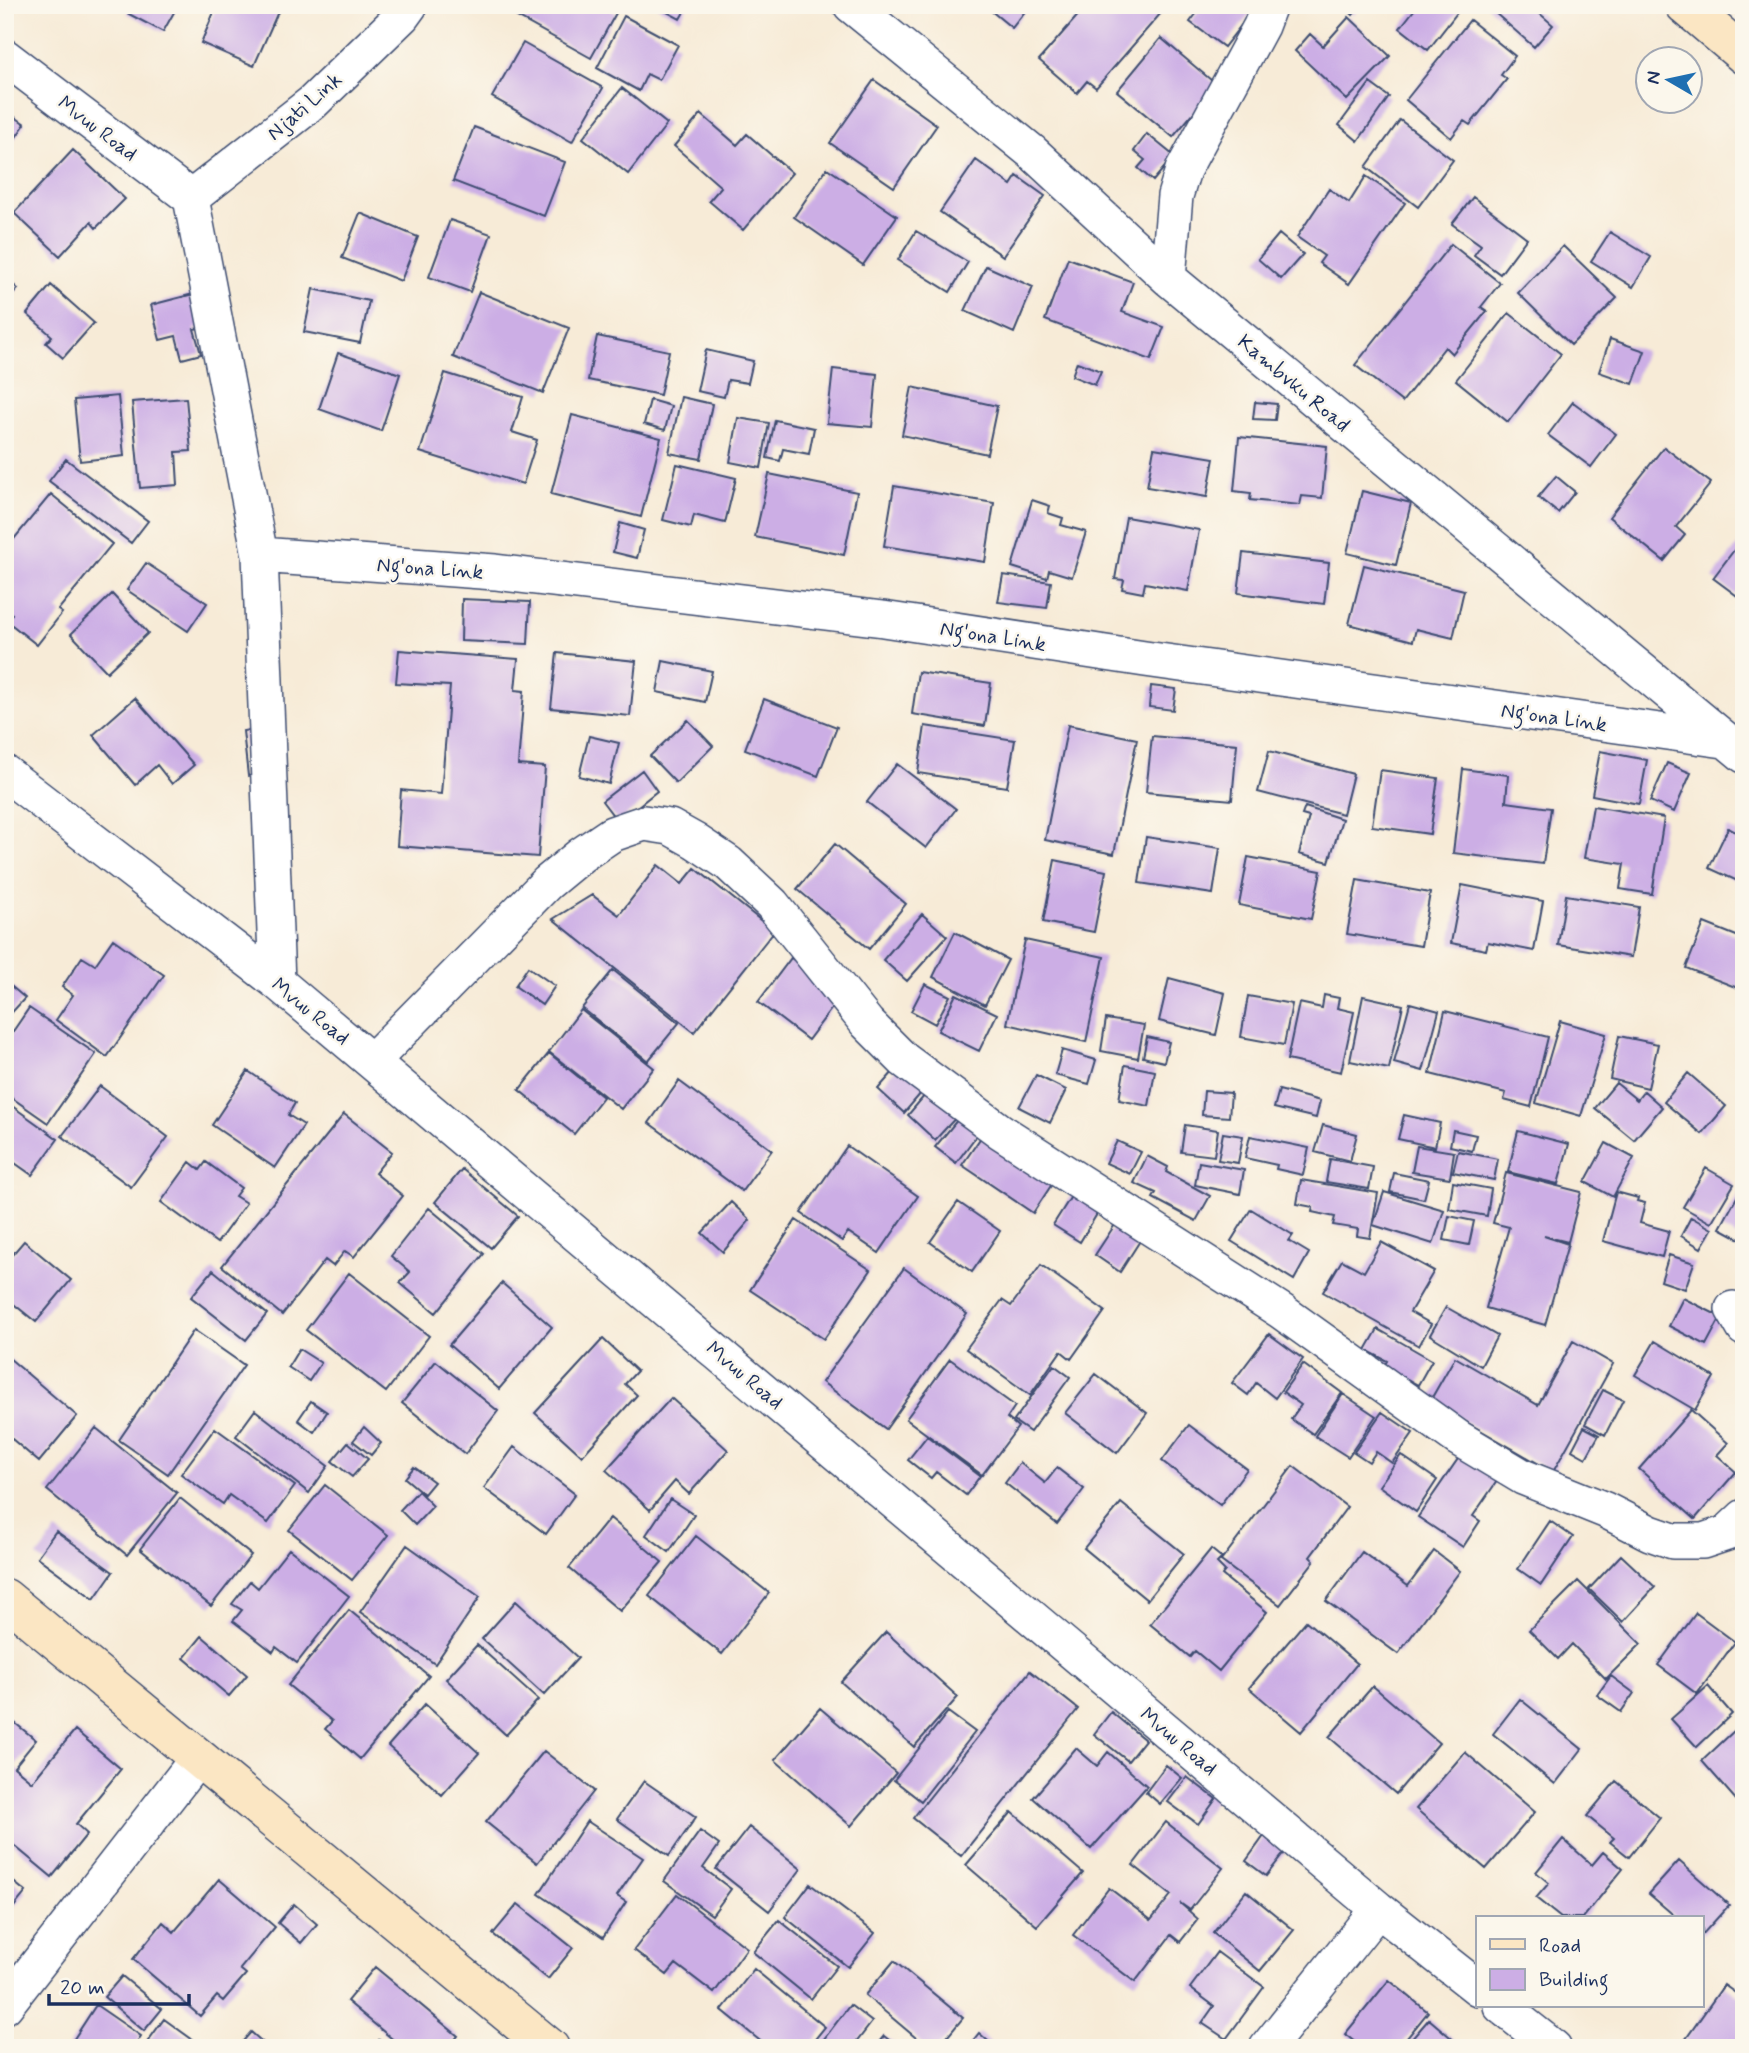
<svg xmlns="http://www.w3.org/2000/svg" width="1749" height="2053" font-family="Mynerve,sans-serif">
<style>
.building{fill:#ccaee5}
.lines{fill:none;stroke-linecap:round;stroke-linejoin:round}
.street-casing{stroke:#3c4b70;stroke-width:38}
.secondary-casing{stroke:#3c4b70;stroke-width:41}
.street{stroke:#fff;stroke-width:35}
.secondary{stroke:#fbe6c3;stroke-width:38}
.labels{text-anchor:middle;stroke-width:5;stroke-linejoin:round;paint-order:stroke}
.street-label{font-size:21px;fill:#1b2f5e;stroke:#fbf7ec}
</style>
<rect width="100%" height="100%" fill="#fbf7ec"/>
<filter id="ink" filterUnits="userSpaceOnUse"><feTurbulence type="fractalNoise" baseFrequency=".0143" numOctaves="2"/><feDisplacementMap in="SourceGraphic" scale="14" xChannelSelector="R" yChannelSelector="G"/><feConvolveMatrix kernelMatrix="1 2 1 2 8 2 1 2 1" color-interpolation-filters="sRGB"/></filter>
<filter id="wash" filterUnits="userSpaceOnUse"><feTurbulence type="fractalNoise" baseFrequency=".00686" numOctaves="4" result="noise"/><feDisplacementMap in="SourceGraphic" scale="28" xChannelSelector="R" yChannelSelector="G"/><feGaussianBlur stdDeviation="1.57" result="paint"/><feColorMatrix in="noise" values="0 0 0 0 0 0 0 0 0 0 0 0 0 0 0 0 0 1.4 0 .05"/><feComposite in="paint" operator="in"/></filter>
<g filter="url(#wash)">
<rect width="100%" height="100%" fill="#f7ebd7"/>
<g id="blocks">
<!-- building -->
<path class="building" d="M131,5H178L163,32L127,13Z
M217,5H281L254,66L201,43Z
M517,5H603L616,13L591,58L512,14Z
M654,5H688L680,19Z
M984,5H1030L1012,28Z
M1087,5H1168L1096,88L1087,81L1077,93L1039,60Z
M1203,5H1247L1253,10L1224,47L1190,22Z
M1343,5H1361L1353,15Z
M1418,5H1463L1428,50L1400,28Z
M1486,5H1530L1553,25L1534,47Z
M624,16L678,45L659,80L647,74L639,91L597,68Z
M1349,17L1390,56L1347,100L1295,51L1310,34L1323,46Z
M1470,20L1515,56L1501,75L1507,79L1470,125L1464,121L1451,138L1406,100Z
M1161,38L1217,85L1173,137L1117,91Z
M523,43L603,88L572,142L492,97Z
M874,80L937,125L894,187L830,143Z
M1370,83L1389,97L1358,141L1339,125Z
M622,88L667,124L628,174L583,138Z
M5,110L25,124L5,153Z
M701,114L737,145L747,134L792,173L743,230L709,201L721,187L674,146Z
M1400,120L1453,160L1418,207L1366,167Z
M474,127L565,162L544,216L453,181Z
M1147,134L1174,156L1153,181L1138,168L1145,160L1134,151Z
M73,150L125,199L96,228L91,222L60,256L14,213Z
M976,160L1011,185L1017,176L1045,196L1003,256L940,212Z
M827,168L897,216L863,265L794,217Z
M1366,176L1405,203L1349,284L1319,263L1324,256L1297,237L1329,189L1349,203Z
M1473,197L1527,238L1500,274L1474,255L1481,245L1452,224Z
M360,213L418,237L401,281L342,258Z
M450,220L491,234L470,292L429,277Z
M916,231L968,262L950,292L898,260Z
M1610,232L1651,257L1633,287L1591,261Z
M1279,234L1303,254L1281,279L1258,259Z
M1451,244L1500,283L1481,307L1487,311L1452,354L1445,347L1402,402L1355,365Z
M1563,246L1617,298L1571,345L1518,293Z
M1068,258L1133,282L1122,312L1164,327L1151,360L1045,320Z
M986,266L1033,287L1014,333L965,311Z
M5,277L18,289L5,303Z
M51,285L94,323L63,358L46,343L52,336L27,314Z
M313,289L369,301L360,343L304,332Z
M479,292L569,328L543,393L453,357Z
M197,293L205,327L194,329L201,354L182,359L176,336L160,340L151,305Z
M1509,313L1561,354L1508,422L1456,380Z
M597,336L669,351L660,395L588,380Z
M1610,339L1645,351L1633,384L1599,372Z
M706,350L753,361L748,383L728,380L724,397L697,391Z
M338,353L400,374L381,431L319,409Z
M1077,362L1101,371L1095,385L1072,376Z
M833,369L877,374L872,427L827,423Z
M445,373L523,397L512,432L537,440L523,484L420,452Z
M912,387L997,406L987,454L902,435Z
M118,396L124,456L80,461L74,400Z
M681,397L712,404L701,459L669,453Z
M186,398L191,451L176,452L178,485L140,488L132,402Z
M650,400L671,406L665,430L644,424Z
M1255,402L1277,404L1275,420L1253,419Z
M1573,402L1616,434L1591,467L1548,435Z
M572,415L661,438L641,517L551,494Z
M738,418L769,423L761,468L730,462Z
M775,420L814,428L809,454L783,449L780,461L767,458Z
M1239,437L1327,446L1322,498L1302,496L1300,505L1250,500L1251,493L1234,491Z
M1664,447L1711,483L1676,527L1685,535L1664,561L1609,517Z
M1154,448L1214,458L1207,497L1147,487Z
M66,459L148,521L131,543L49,481Z
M677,464L736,478L725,523L694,515L691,527L663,520Z
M769,474L857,492L844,555L755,537Z
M1556,476L1575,492L1558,513L1538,497Z
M894,486L994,503L985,562L884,546Z
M1362,491L1411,503L1396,565L1347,553Z
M51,494L112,544L58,610L62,613L37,645L7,621L12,614L5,608V539L9,534L14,539Z
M1032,500L1050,506L1048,513L1063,518L1061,525L1086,532L1072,577L1049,570L1047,578L1012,567Z
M1126,517L1199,530L1188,591L1145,583L1143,593L1122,589L1124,580L1115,579Z
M620,523L644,530L637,558L613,552Z
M1744,537V601L1713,578Z
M1243,553L1329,563L1324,604L1238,593Z
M146,563L207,603L188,631L127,590Z
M1364,565L1464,590L1453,638L1416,629L1413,641L1349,624Z
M1003,575L1051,582L1047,608L998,602Z
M112,594L148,633L107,672L71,634Z
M462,599L530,602L528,644L461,641Z
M399,650L518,659L515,690L524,691L518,765L545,767L538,857L397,846L401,790L441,794L450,686L396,683Z
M557,653L636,661L630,716L551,708Z
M663,661L712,671L705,702L657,692Z
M918,672L991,683L985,726L912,714Z
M1151,686L1176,689L1173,710L1149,707Z
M135,698L194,765L172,784L157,765L135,785L93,735Z
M764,699L837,727L818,776L745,749Z
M688,720L713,746L676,783L650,756Z
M1068,725L1137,739L1114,854L1045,840Z
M925,726L1015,740L1007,787L918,773Z
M262,728L267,774L248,776L243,731Z
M589,736L619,743L609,784L579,776Z
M1152,736L1237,744L1232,800L1146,792Z
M1269,751L1353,774L1343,814L1258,792Z
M1600,751L1647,760L1639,804L1592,795Z
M1667,763L1691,773L1674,812L1650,801Z
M897,764L956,809L926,848L867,802Z
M1463,769L1508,775L1506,802L1551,808L1543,864L1453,853Z
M642,770L657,791L618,822L602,801Z
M1380,770L1438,778L1430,834L1372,826Z
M1593,806L1664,818L1652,894L1620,889L1624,864L1584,858Z
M1305,807L1342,819L1329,862L1299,854L1309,817L1302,815Z
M1728,828L1744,836V884L1709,868Z
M1146,837L1220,848L1213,894L1139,883Z
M835,844L906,904L869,949L797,889Z
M1248,857L1321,871L1311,919L1239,905Z
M1055,860L1106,871L1094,932L1043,922Z
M658,865L682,884L695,868L774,931L694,1032L553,919L592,895L619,915Z
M1357,880L1430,893L1421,946L1347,934Z
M1462,885L1543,901L1534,951L1488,942L1486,950L1451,943Z
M1566,895L1639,907L1631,957L1558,945Z
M922,914L947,936L907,981L883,960Z
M1704,923L1744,939L1743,990L1686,968Z
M955,932L1008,960L985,1005L933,977Z
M113,939L164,975L107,1057L56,1020L73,995L62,987L82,957L95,965Z
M1025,940L1104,957L1086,1042L1007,1024Z
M791,958L841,996L808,1040L758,1002Z
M528,967L555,986L542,1005L515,986Z
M613,970L679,1023L648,1061L582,1008Z
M1169,978L1225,993L1216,1035L1159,1021Z
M5,981L25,998L5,1020Z
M925,984L950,996L935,1024L911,1011Z
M956,994L997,1014L979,1051L938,1031Z
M1324,995L1339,998L1337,1008L1354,1012L1341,1072L1287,1060L1299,1003L1322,1008Z
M1248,996L1292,1004L1284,1045L1241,1037Z
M1363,996L1403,1005L1389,1069L1350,1061Z
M1410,1003L1439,1011L1423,1071L1394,1063Z
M29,1008L96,1054L48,1123L5,1093V1043Z
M581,1010L654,1068L621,1109L549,1052Z
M1445,1011L1548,1037L1531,1107L1504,1100L1506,1093L1430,1074Z
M1106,1019L1144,1025L1138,1058L1101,1051Z
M1560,1021L1606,1034L1581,1116L1536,1103Z
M1619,1036L1658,1044L1648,1088L1610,1079Z
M1147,1037L1169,1042L1164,1062L1143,1057Z
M1062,1050L1096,1060L1089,1084L1055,1075Z
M549,1053L603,1097L574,1134L519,1090Z
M901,1063L927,1086L904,1113L878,1089Z
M1125,1065L1155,1071L1149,1106L1119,1100Z
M248,1071L295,1103L288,1115L304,1125L275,1168L212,1125Z
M1688,1073L1726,1106L1702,1134L1664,1102Z
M1036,1075L1066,1090L1050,1123L1019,1107Z
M679,1081L772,1150L742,1191L649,1123Z
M1616,1083L1637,1100L1644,1091L1662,1107L1634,1140L1595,1108Z
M100,1086L168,1137L131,1187L62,1136Z
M931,1088L960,1113L935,1140L908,1115Z
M1279,1090L1320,1101L1316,1118L1274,1108Z
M1204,1091L1231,1093L1229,1117L1202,1115Z
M5,1101L58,1139L32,1175L5,1156Z
M963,1113L982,1128L956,1163L935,1147Z
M344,1114L392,1152L375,1173L403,1196L354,1257L345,1251L333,1266L325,1260L282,1315L222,1266Z
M1404,1115L1440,1123L1435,1147L1398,1139Z
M1185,1125L1218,1130L1214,1156L1181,1152Z
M1323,1125L1357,1134L1350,1161L1315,1152Z
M1453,1130L1476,1135L1472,1151L1450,1146Z
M1518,1131L1569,1144L1558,1184L1508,1172Z
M984,1133L1054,1181L1033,1213L962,1165Z
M1223,1133L1243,1136L1238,1163L1218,1160Z
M1250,1136L1309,1148L1303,1175L1276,1169L1277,1165L1245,1158Z
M1117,1141L1141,1152L1130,1174L1106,1163Z
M1606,1143L1634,1158L1613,1197L1585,1182Z
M847,1146L918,1196L879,1253L848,1232L842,1241L801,1213Z
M1417,1146L1454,1152L1450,1178L1412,1172Z
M1458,1151L1498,1159L1494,1180L1453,1172Z
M1147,1156L1168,1167L1166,1172L1210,1196L1196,1221L1153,1198L1156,1193L1134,1183Z
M1330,1159L1373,1167L1369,1189L1326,1182Z
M190,1162L200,1170L206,1162L241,1188L235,1196L246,1203L217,1243L161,1202Z
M1199,1162L1244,1170L1240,1194L1195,1185Z
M1706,1168L1734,1184L1711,1223L1683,1207Z
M462,1169L518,1216L491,1248L435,1202Z
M1394,1173L1429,1180L1424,1199L1390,1192Z
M1506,1173L1581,1192L1568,1242L1544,1236L1568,1244L1545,1325L1486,1308L1509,1227L1493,1223Z
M1301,1180L1378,1193L1370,1238L1357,1236L1358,1229L1333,1225L1335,1217L1312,1212L1313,1207L1297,1204Z
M1453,1182L1491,1189L1487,1216L1449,1209Z
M1744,1184V1241L1720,1228Z
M1077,1187L1103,1204L1080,1242L1053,1225Z
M1384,1192L1444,1210L1433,1244L1373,1225Z
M1616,1192L1638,1198L1637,1201L1645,1203L1640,1223L1669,1231L1662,1257L1603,1241Z
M731,1202L750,1220L723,1252L702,1233Z
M958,1202L1000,1231L972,1272L930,1242Z
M429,1208L484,1254L436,1313L400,1283L410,1272L391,1256Z
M1251,1209L1293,1235L1289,1241L1309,1253L1294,1280L1231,1241Z
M1449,1216L1474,1221L1469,1245L1444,1240Z
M1691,1217L1712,1229L1701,1248L1681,1236Z
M796,1220L871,1270L824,1339L750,1290Z
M1118,1220L1143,1236L1120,1272L1095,1255Z
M24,1241L71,1280L36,1322L5,1297V1263Z
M1381,1242L1434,1271L1410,1312L1431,1324L1419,1346L1323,1292L1342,1260L1364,1272Z
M1669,1255L1694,1263L1685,1289L1661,1281Z
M1041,1265L1105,1311L1071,1359L1061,1351L1030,1395L966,1349L1002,1300L1011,1306Z
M904,1268L967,1314L886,1429L822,1382Z
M213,1270L267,1314L246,1340L191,1297Z
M349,1273L429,1336L386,1392L306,1330Z
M502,1283L552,1327L499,1389L449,1345Z
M1683,1298L1721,1317L1706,1345L1669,1326Z
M1446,1307L1497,1336L1481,1366L1430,1335Z
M1378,1329L1432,1360L1418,1385L1384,1366L1387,1361L1366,1350Z
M194,1330L244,1365L168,1474L119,1440Z
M1269,1334L1303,1359L1275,1398L1256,1383L1248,1395L1232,1383Z
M603,1339L637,1371L625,1384L637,1395L582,1456L535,1413Z
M1573,1341L1613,1364L1553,1472L1430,1401L1455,1357L1538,1405Z
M1655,1341L1714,1377L1695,1410L1635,1375Z
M299,1349L321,1363L309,1381L288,1367Z
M9,1358L77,1416L39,1462L5,1433V1363Z
M950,1359L1015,1406L1007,1418L1018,1427L982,1475L906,1419Z
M436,1361L498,1411L465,1454L402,1403Z
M1303,1364L1342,1393L1313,1434L1291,1419L1301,1405L1283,1392Z
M1054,1365L1070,1377L1030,1432L1014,1421Z
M1096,1374L1147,1413L1117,1453L1065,1413Z
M1603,1390L1623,1400L1605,1435L1585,1424Z
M1343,1394L1376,1416L1348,1457L1315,1436Z
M671,1398L728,1450L689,1494L675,1481L650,1510L606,1470Z
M311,1401L327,1412L314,1432L298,1420Z
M255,1410L328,1466L309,1493L236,1436Z
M1691,1410L1728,1443L1717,1455L1736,1472L1695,1519L1639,1469Z
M1382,1412L1413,1433L1392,1463L1376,1452L1369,1462L1354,1452Z
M1189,1425L1247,1469L1220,1505L1162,1461Z
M364,1427L381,1443L371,1455L353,1441Z
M1584,1427L1599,1435L1586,1458L1572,1450Z
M96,1428L177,1493L127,1555L47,1490Z
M215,1428L295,1486L268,1523L229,1495L223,1504L181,1474Z
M927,1436L980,1476L966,1495L936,1472L931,1478L908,1460Z
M348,1442L368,1459L352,1477L332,1461Z
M514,1447L575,1494L546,1534L484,1488Z
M1401,1455L1437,1480L1416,1512L1379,1486Z
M1460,1456L1497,1481L1473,1516L1480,1521L1463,1547L1418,1517Z
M1020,1463L1045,1483L1057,1468L1084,1489L1057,1524L1005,1483Z
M1293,1466L1347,1507L1310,1557L1314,1561L1280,1605L1221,1561Z
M414,1467L434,1482L424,1494L405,1478Z
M325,1485L388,1535L352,1580L289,1530Z
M418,1491L433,1506L415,1525L400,1510Z
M180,1498L251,1555L211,1606L140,1549Z
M670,1499L694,1515L669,1552L646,1535Z
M1121,1503L1184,1554L1147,1600L1084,1548Z
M610,1518L662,1562L620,1611L569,1568Z
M1550,1521L1573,1537L1541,1585L1518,1569Z
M56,1531L113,1572L94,1599L37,1557Z
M696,1536L769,1593L722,1654L649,1596Z
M407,1545L480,1597L435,1664L360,1612Z
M289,1549L349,1596L297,1663L276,1647L273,1652L233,1621L242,1610L232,1604L250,1581L258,1588Z
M1211,1549L1222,1558L1217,1563L1225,1571L1222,1575L1267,1612L1219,1671L1195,1651L1190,1657L1150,1624Z
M1434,1551L1460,1571L1398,1654L1326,1601L1362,1552L1408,1586Z
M1621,1555L1655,1587L1623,1622L1589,1589Z
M1578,1581L1641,1644L1606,1679L1572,1644L1558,1659L1529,1630Z
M516,1601L578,1658L544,1695L482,1639Z
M349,1610L429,1676L360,1759L325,1729L332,1721L288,1685Z
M1696,1613L1735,1642L1697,1694L1658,1665Z
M1306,1621L1357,1664L1301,1732L1249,1688Z
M886,1632L958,1697L914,1747L841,1682Z
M202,1636L247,1675L229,1696L184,1658Z
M477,1645L538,1700L506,1735L446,1679Z
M1030,1671L1078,1709L961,1856L913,1818Z
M1611,1676L1634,1693L1621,1712L1597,1695Z
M1373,1686L1439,1743L1396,1794L1329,1737Z
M1708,1686L1732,1714L1697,1747L1671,1719Z
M1520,1699L1582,1749L1555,1784L1493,1734Z
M425,1704L479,1753L442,1795L388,1746Z
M820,1708L896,1773L851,1826L775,1760Z
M948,1712L975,1732L921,1801L894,1780Z
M1111,1712L1145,1740L1128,1761L1094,1734Z
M5,1715L36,1740L14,1767L32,1782L75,1730L121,1769L76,1824L87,1834L52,1877L5,1838Z
M1735,1730L1744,1740V1795L1737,1801L1702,1761Z
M1076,1748L1097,1766L1108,1752L1147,1786L1091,1849L1033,1798Z
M544,1751L594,1791L537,1863L486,1822Z
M1465,1752L1535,1812L1486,1869L1416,1809Z
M1166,1765L1182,1778L1160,1804L1146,1792Z
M1187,1777L1216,1799L1198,1824L1168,1802Z
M644,1781L696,1817L669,1856L617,1819Z
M1616,1781L1660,1818L1629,1857L1610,1842L1614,1838L1587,1816Z
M1012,1812L1083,1873L1037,1926L966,1865Z
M587,1821L643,1858L617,1896L626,1902L603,1937L539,1894Z
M1166,1822L1223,1868L1190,1910L1180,1903L1198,1919L1180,1942L1171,1935L1135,1982L1073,1935L1109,1888L1151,1920L1171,1895L1133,1865Z
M749,1827L801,1869L769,1911L716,1869Z
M700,1831L719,1845L703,1868L731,1889L712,1915L664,1881Z
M1264,1836L1285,1852L1266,1876L1246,1861Z
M1563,1839L1592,1865L1603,1852L1623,1869L1583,1918H1561L1536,1898L1549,1883L1536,1872Z
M1679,1861L1729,1905L1702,1935V1918H1677L1649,1894Z
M5,1875L26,1892L5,1918Z
M219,1879L275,1927L240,1969L246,1974L223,2001L217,1996L200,2016L133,1959L163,1922L174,1932Z
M810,1884L875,1933L848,1967L785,1917Z
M1246,1891L1294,1930L1260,1971L1213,1933Z
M677,1894L747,1948L714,1993L676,1964L667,1975L634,1950Z
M294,1904L317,1924L301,1943L278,1923Z
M518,1904L573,1948L548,1979L493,1934Z
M779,1920L837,1966L811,1999L753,1952Z
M1217,1952L1264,1987L1226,2039L1202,2023L1214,2006L1190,1988Z
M894,1961L963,2018L938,2048H928L865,1995Z
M375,1967L458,2036L448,2048H403L347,2001Z
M754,1969L825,2027L808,2048H769L722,2010Z
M122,1976L162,2009L144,2031L104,1997Z
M1389,1980L1428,2012L1399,2048H1362L1345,2034Z
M1724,1985L1744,1999V2048H1690L1683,2043Z
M96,2005L141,2036L133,2048H68Z
M850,2005L872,2022L852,2048H817Z
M164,2019L204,2048H143Z
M1429,2019L1463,2048H1404Z
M251,2032L269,2048H237Z
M979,2033L996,2048H967Z
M884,2036L899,2048H874Z
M379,2040L388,2048H373Z"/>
</g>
</g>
<g filter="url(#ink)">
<use href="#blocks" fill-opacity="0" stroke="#3c4b70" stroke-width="2"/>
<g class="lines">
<defs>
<path id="street" d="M851,5L1032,152L1168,278L1744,755
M5,57L191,198
M191,198L260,555L277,982
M191,198L312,103L402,16L410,5
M1168,278L1175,196L1183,170L1261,26L1269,5
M260,555L495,572L883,619L1145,659L1724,740
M5,773L277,982L1378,1909L1478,1988
M372,1061L547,883L581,855L612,834L644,823L670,827L695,841L728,863L772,904L867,1023L904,1060L1000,1131L1281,1311L1458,1438L1523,1477L1605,1510L1650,1533L1673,1541H1703L1727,1533L1744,1517
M1733,1309L1744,1328
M5,2006L198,1758
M1501,2006L1554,2048
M1267,2048L1378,1909"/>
<path id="secondary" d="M1685,5L1744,55
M5,1598L550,2048"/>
</defs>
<!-- street casing -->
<use href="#street" class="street-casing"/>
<!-- secondary casing -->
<use href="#secondary" class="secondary-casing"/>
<!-- street -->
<use href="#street" class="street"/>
<!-- secondary -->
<use href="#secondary" class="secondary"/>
</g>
</g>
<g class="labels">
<!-- street labels -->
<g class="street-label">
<text transform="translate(304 106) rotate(-41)" y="7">Njati Link</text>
<text transform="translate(98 128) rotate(37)" y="7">Mvuu Road</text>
<text transform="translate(1294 383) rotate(40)" y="7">Kambvku Road</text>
<text transform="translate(430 568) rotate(4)" y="7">Ng'ona Link</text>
<text transform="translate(993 636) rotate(9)" y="7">Ng'ona Link</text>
<text transform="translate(1554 717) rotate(8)" y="7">Ng'ona Link</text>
<text transform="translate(311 1011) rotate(39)" y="7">Mvuu Road</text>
<text transform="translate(745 1375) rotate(40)" y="7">Mvuu Road</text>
<text transform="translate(1179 1741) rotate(40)" y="7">Mvuu Road</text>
</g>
</g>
<!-- margin -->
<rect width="1749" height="2053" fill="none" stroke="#fbf7ec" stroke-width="28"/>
<!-- legend -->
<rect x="1476" y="1916" width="228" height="91" fill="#fbf7ec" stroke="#a1a7b3" stroke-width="2"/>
<rect x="1490" y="1939" width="35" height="10" fill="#fbe6c3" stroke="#a1a7b3" stroke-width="2"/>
<text x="1539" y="1952" font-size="21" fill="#1b2f5e">Road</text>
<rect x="1490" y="1969" width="35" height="21" fill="#ccaee5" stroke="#a1a7b3" stroke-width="2"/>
<text x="1539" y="1986" font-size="21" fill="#1b2f5e">Building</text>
<!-- north arrow -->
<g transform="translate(1669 80) rotate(279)"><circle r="33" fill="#fbf7ec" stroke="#a1a7b3" stroke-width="2"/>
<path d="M0-5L12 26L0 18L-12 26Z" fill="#1f6fb2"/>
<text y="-10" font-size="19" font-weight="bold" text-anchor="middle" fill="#1b2f5e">N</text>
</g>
<!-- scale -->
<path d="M49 1994v10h140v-10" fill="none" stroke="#1b2f5e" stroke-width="3.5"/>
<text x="60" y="1994" font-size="21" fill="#1b2f5e" stroke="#fbf7ec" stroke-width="5" paint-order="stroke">20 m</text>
</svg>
